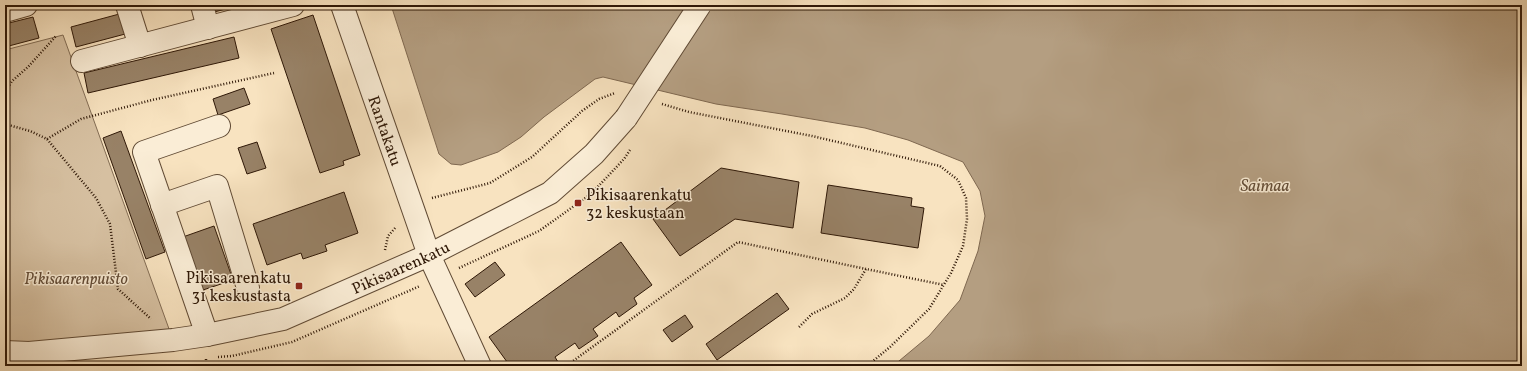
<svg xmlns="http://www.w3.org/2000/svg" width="1527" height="371" font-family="Vollkorn,serif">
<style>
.green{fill:#d6c0a1;stroke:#826c54}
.water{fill:#b49e81;stroke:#7f6850}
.building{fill:#988267;stroke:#2f1807}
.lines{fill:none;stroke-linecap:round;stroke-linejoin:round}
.minor-casing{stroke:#614b35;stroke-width:24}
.path{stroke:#2f1807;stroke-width:2.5;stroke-dasharray:1 2;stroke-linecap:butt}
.minor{stroke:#faedd6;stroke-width:22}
.minor-bridge-casing{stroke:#614b35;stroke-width:24;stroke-linecap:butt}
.minor-bridge{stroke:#faedd6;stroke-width:22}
.poi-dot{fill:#8f2418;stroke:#faedd6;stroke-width:1.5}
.labels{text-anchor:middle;stroke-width:3;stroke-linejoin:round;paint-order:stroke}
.street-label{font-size:16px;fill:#2f1807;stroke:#faedd6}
.poi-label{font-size:16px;fill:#2f1807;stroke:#faedd6;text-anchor:start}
.park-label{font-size:16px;font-style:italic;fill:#614a35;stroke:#faedd6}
.water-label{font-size:17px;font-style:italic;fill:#644e38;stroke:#faedd6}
</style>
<rect width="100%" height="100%" fill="#f8e3c0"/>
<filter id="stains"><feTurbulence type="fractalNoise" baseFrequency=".005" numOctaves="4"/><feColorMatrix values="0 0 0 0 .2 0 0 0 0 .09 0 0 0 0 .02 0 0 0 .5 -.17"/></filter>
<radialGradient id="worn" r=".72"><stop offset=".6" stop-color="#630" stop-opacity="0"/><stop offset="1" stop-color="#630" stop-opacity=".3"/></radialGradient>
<!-- green -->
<path class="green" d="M63,35L173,340L5,352V50Z"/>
<!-- water -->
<path class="water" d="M391,5H753L768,7L771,5H1522V366H893L929,336L960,300L978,251L985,216L980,191L963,162L908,140L865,128L782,114L716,104L603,77L595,79L544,117L521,137L498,152L461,165L451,164L439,154Z"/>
<!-- building -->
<path class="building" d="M142,5H157L143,9Z
M212,5H242L214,12Z
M123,13L129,33L76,47L71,27Z
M313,15L360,155L343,161L344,165L320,173L271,29Z
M33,17L39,38L5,47V24Z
M234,37L239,58L88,93L84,73Z
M244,88L250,104L218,115L213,99Z
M121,131L165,252L146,259L103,138Z
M257,142L266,168L247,174L238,148Z
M721,168L799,182L793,228L735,219L680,256L653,219Z
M828,185L912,198L911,206L924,208L918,248L821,233Z
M344,192L358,233L325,245L327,251L303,259L301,253L267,265L253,224Z
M214,226L233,280L197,292L180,238Z
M621,242L652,285L634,298L637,304L619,317L616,312L593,329L598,336L579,349L575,343L555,357L558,362L553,366H510L489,337Z
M495,262L505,275L475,297L465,284Z
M777,293L789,309L717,360L706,344Z
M685,315L693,327L672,342L663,330Z"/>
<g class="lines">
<defs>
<g id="minor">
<path d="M127,5L140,46"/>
<path d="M202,5L208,28"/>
<path id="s1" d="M342,5L429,255L480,366"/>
<path d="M5,11L26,5"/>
<path d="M82,61L293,5"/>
<path d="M162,205L217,186L248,288"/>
<path d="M207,335L144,152L219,126"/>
<path id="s2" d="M5,352L29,353L173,340L207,335L283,319L429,255L550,193L594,154L626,118"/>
</g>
</defs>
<!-- minor casing -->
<use href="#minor" class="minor-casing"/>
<!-- path -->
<path class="path" d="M5,93L12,81L28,67L56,36
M662,104L689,112L812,136L940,166L958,180L966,198L967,219L963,246L951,273L929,309L890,347L867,366
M5,124L30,131L47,139L96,198L110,224L118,289L151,319
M47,139L81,119L152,100L274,73
M432,198L490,183L532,157L582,111L599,99L615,93
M385,250L388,236L396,227
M459,268L539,231L591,194L624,159L630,150
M799,327L812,314L845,298L854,289L866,269L944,285
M218,357L232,356L292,342L420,286
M206,359V366
M566,366L738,242L866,269"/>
<!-- minor -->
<use href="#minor" class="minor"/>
<defs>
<path id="minor-bridge" d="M626,118L700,5"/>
</defs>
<!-- minor-bridge casing -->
<use href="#minor-bridge" class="minor-bridge-casing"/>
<!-- minor-bridge -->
<use href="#minor-bridge" class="minor-bridge"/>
</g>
<!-- markers -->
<g class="poi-dot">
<rect x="574" y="199" width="8" height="8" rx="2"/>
<rect x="295" y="282" width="8" height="8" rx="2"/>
</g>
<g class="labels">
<!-- street labels -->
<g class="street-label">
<text dy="6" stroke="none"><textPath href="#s1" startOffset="133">Rantakatu</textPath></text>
<text dy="6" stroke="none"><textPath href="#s2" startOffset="409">Pikisaarenkatu</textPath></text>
</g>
<!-- poi labels -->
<g class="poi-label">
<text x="586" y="200">Pikisaarenkatu<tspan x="586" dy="18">32 keskustaan</tspan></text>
<text x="291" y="283" text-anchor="end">Pikisaarenkatu<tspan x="291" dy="18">31 keskustasta</tspan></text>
</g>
<!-- park labels -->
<g class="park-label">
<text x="76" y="284">Pikisaarenpuisto</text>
</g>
<!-- water labels -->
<g class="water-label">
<text x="1265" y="191">Saimaa</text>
</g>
</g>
<!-- margin -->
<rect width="1527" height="371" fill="none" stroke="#f8e3c0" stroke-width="20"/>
<rect x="6" y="6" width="1515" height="359" fill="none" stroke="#2f1807" stroke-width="2"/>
<rect x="10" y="10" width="1507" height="351" fill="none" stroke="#2f1807"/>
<rect width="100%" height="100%" filter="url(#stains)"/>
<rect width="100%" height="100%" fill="url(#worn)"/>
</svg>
